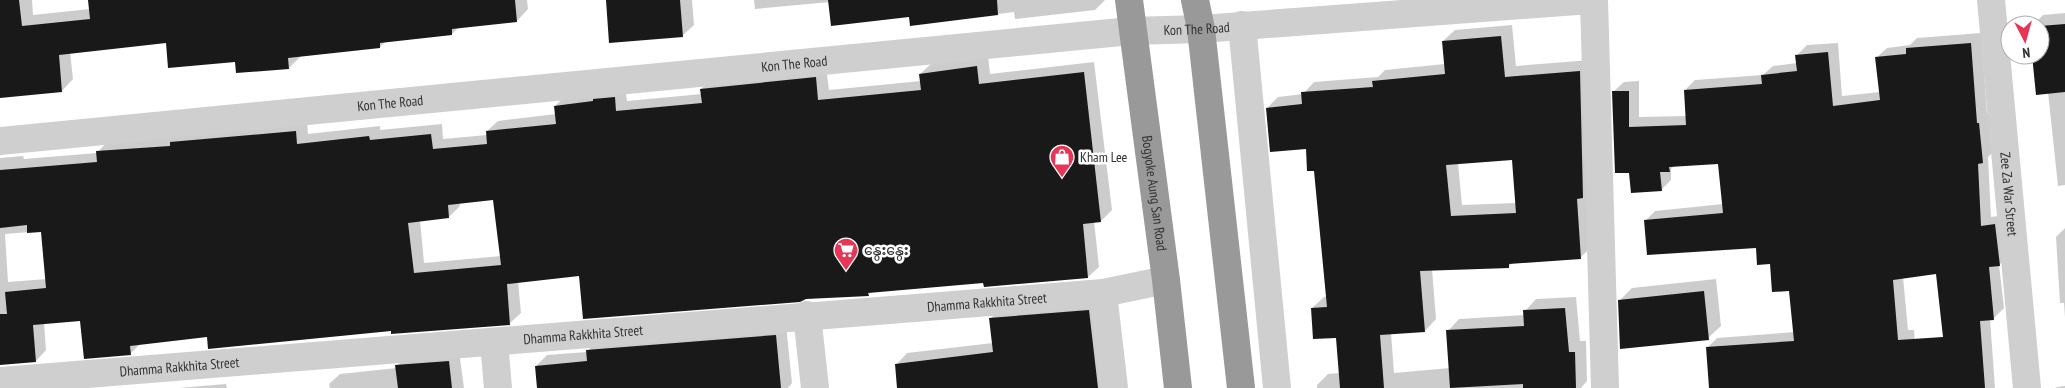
<svg xmlns="http://www.w3.org/2000/svg" width="2065" height="388" font-family="'PT Sans Narrow','Noto Sans Myanmar',sans-serif">
<style>
.shadow{fill:#0003;fill-rule:evenodd}
.building{fill:#191919;fill-rule:evenodd}
.lines{fill:none;stroke-linecap:round;stroke-linejoin:round}
.minor{stroke:#cfcfcf;stroke-width:28}
.highway{stroke:#999;stroke-width:28}
.labels{text-anchor:middle;stroke-width:5;stroke-linejoin:round;paint-order:stroke}
.street-label{font-size:14px;fill:#323232;stroke:#fff}
.poi-label{font-size:14px;fill:#323232;stroke:#fff;text-anchor:start}
</style>
<rect width="100%" height="100%" fill="#fff"/>
<!-- shadow -->
<path class="shadow" d="M0,0H32L33,15L90,9L89,0H527L528,9L517,21L459,27L452,34L386,41L380,47L301,56L289,68L236,61L167,41L70,52L73,79L62,91L0,97Z
M607,0H692L694,25L682,36Z
M754,0H1105L1095,10L1015,19L1014,12L911,25L910,16L830,2L755,9Z
M2065,13V185L2058,186L2048,92L2033,55H2040V25H2033L2043,15Z
M1512,25L1516,66L1591,60L1592,246L1580,258L1513,262L1509,266L1432,269L1436,319L1425,331L1391,333L1394,373L1450,368L1448,331L1459,319L1525,315V311L1536,299L1576,297L1580,341H1586L1587,381L1581,388H1317V385L1328,374L1340,373L1337,337L1312,308L1324,297L1327,296L1316,169L1307,147L1267,108L1278,97L1303,94L1314,82L1378,77L1385,70L1445,64L1443,41L1455,30ZM1513,158L1516,203L1462,205L1458,163Z
M1981,33L1987,113H1989L1993,152L1988,157L1991,217L2005,215L2010,255L1999,265L2004,308L1994,318L1990,319L1995,388H1950L1938,273L1903,277L1908,330H1914L1918,388H1710L1707,348L1717,338L1795,332L1790,289L1757,246L1645,221L1655,211L1723,204L1719,162L1674,166L1671,169V180L1661,190L1631,172L1613,92L1624,82L1639,81V117L1687,116L1685,90L1695,80L1763,75L1773,66L1797,63V55L1807,45L1838,43L1842,96L1880,92L1876,58L1887,48L1910,45L1917,38Z
M988,56L990,74L1094,62L1112,210L1101,221H1094L1099,267L1088,277L984,281L872,291L868,295L580,275L518,282L521,313L510,323L392,330L208,336L140,344L130,354L81,319L44,323L46,350L36,361L0,364V158L23,156L24,159L97,153L108,141L307,121L308,134L380,126V130L442,124L443,139L487,135V131L498,121L556,114L555,106L566,95L625,87L627,101L702,94L701,89L712,78L826,67L829,90L921,81L920,74L931,64ZM494,199L501,256L424,263L420,220L449,217L460,206L459,202ZM42,231L47,279L8,282L5,234Z
M2065,228V318L2064,303H2060L2056,237Z
M1716,279L1721,326L1708,338L1619,301L1632,288Z
M1100,299L1114,388H899L896,365L907,353L993,343L991,318L1002,307Z
M786,325L792,383L788,388H538L536,366L547,355L587,352L597,340Z
M459,351L464,388H325H330L329,384L340,374L397,368V366L407,355Z
M226,384L227,388H179Z
M2065,386V388H2055L2057,387Z"/>
<!-- building -->
<path class="building" d="M0,0H19L22,26L90,19L88,0H515L517,22L452,29V35L380,43V48L288,58L289,69L236,73L235,62L168,68L166,43L59,55L62,92L0,98Z
M606,0H680L683,37L609,43Z
M828,0H997L998,15L910,26L909,17L831,26Z
M2065,24V92L2036,95L2032,55H2040V26Z
M1501,36L1505,77L1580,71L1583,198L1577,199L1581,259L1509,264V268L1420,271L1425,332L1380,335L1384,388H1340L1336,338L1313,339L1311,308L1327,307L1314,171H1307L1306,149L1270,152L1266,108L1302,104L1301,92L1373,87L1372,81L1445,74L1442,41ZM1512,160L1516,213L1451,216L1446,165Z
M1971,43L1977,123H1979L1983,163L1978,164L1981,226L1995,224L2000,266L1989,267L1994,320L1980,321L1985,388H1709L1706,347L1794,341L1789,291L1772,292L1770,264L1757,265L1756,248L1647,255L1644,220L1723,213L1718,164L1669,167L1670,172H1660L1662,191L1631,193L1629,173H1615L1612,91H1629V127L1686,125L1684,90L1762,84L1761,75L1797,71L1795,55L1828,52L1833,106L1880,100L1875,57L1906,54V48ZM1936,274L1943,337L1898,340L1893,280Z
M977,66L979,84L1084,72L1101,222L1083,224L1088,278L984,287L983,283L868,293L869,296L806,299L800,302L583,319L579,276L507,284L510,325L391,334V331L208,349L207,337L130,346L131,355L84,359L80,321L33,325L36,362L0,365V314H7L5,292L46,288L41,232L27,233V225L0,228V170L97,162L96,151L170,146V142L296,131L297,144L369,136L370,140L431,134L433,149L487,144L486,131L556,124L554,106L593,101V99L615,97L616,111L702,103L700,89L816,77L818,100L921,90L919,74ZM493,200L501,265L414,273L408,223L449,218L448,205Z
M1704,291L1709,340L1620,349L1618,300Z
M1565,308L1569,352H1575L1576,388H1523V384L1450,388L1446,330L1524,326L1523,310Z
M1089,310L1098,388H897L895,364L993,352L989,318Z
M776,335L781,388H537L535,366L587,361L586,350Z
M449,361L452,388H398L395,365Z"/>
<g class="lines">
<!-- minor -->
<g class="minor">
<path d="M1594,0L1605,388"/>
<path id="s1" d="M1991,0L2027,388"/>
<path d="M1242,25L1277,388"/>
<path id="s2" d="M0,141L1131,31L1201,29L1590,0"/>
<path d="M1103,293L1114,388"/>
<path d="M807,315L815,388"/>
<path d="M494,342L498,388"/>
<path id="s3" d="M0,381L1103,293L1166,280"/>
</g>
<!-- highway -->
<g class="highway">
<path id="s4" d="M1129,0L1166,280L1178,388"/>
<path d="M1195,0L1201,29L1241,388"/>
</g>
</g>
<!-- icons -->
<defs>
<symbol id="shop-pin" viewBox="-11 -11 22 30"><path d="M0 17L-7.5 6A9.5 9.5 0 1 1 7.5 6Z" fill="#e73655" stroke="#fff"/><path d="M-5-2.5h2.3a2.7 3.5 0 0 1 5.4 0H5L5.5 6h-11ZM-1.5-2.5h3a1.5 2.3 0 0 0-3 0Z" fill="#fff"/></symbol>
<symbol id="supermarket-pin" viewBox="-11 -11 22 30"><path d="M0 17L-7.5 6A9.5 9.5 0 1 1 7.5 6Z" fill="#e73655" stroke="#fff"/><path d="M-6-5.5h2.5l.6 2H6L4.5 2H-2.5L-4.4-4H-6ZM-1.5 3.2a1.3 1.3 0 1 0 .1 0ZM3 3.2a1.3 1.3 0 1 0 .1 0Z" fill="#fff"/></symbol>
</defs>
<g fill-rule="evenodd">
<use href="#shop-pin" x="1048" y="143" width="28" height="38"/>
<use href="#supermarket-pin" x="832" y="236" width="28" height="38"/>
</g>
<g class="labels">
<!-- street labels -->
<g class="street-label">
<text dy="5" stroke="none"><textPath href="#s2" startOffset="1202">Kon The Road</textPath></text>
<text dy="5" stroke="none"><textPath href="#s2" startOffset="798">Kon The Road</textPath></text>
<text dy="5" stroke="none"><textPath href="#s2" startOffset="392">Kon The Road</textPath></text>
<text dy="5" stroke="none"><textPath href="#s4" startOffset="195">Bogyoke Aung San Road</textPath></text>
<text dy="5" stroke="none"><textPath href="#s1" startOffset="195">Zee Za War Street</textPath></text>
<text dy="5" stroke="none"><textPath href="#s3" startOffset="990">Dhamma Rakkhita Street</textPath></text>
<text dy="5" stroke="none"><textPath href="#s3" startOffset="585">Dhamma Rakkhita Street</textPath></text>
<text dy="5" stroke="none"><textPath href="#s3" startOffset="180">Dhamma Rakkhita Street</textPath></text>
</g>
<!-- poi labels -->
<g class="poi-label">
<text x="1080" y="162">Kham Lee</text>
<text x="864" y="255">နွေးနွေး</text>
</g>
</g>
<!-- north arrow -->
<g transform="translate(2025 40) rotate(174)"><circle r="24" fill="#ffffff" stroke="#adadad"/>
<path d="M0-4L9 19L0 12L-9 19Z" fill="#e73655"/>
<text y="-8" font-size="14" font-weight="bold" text-anchor="middle" fill="#323232">N</text>
</g>
</svg>
